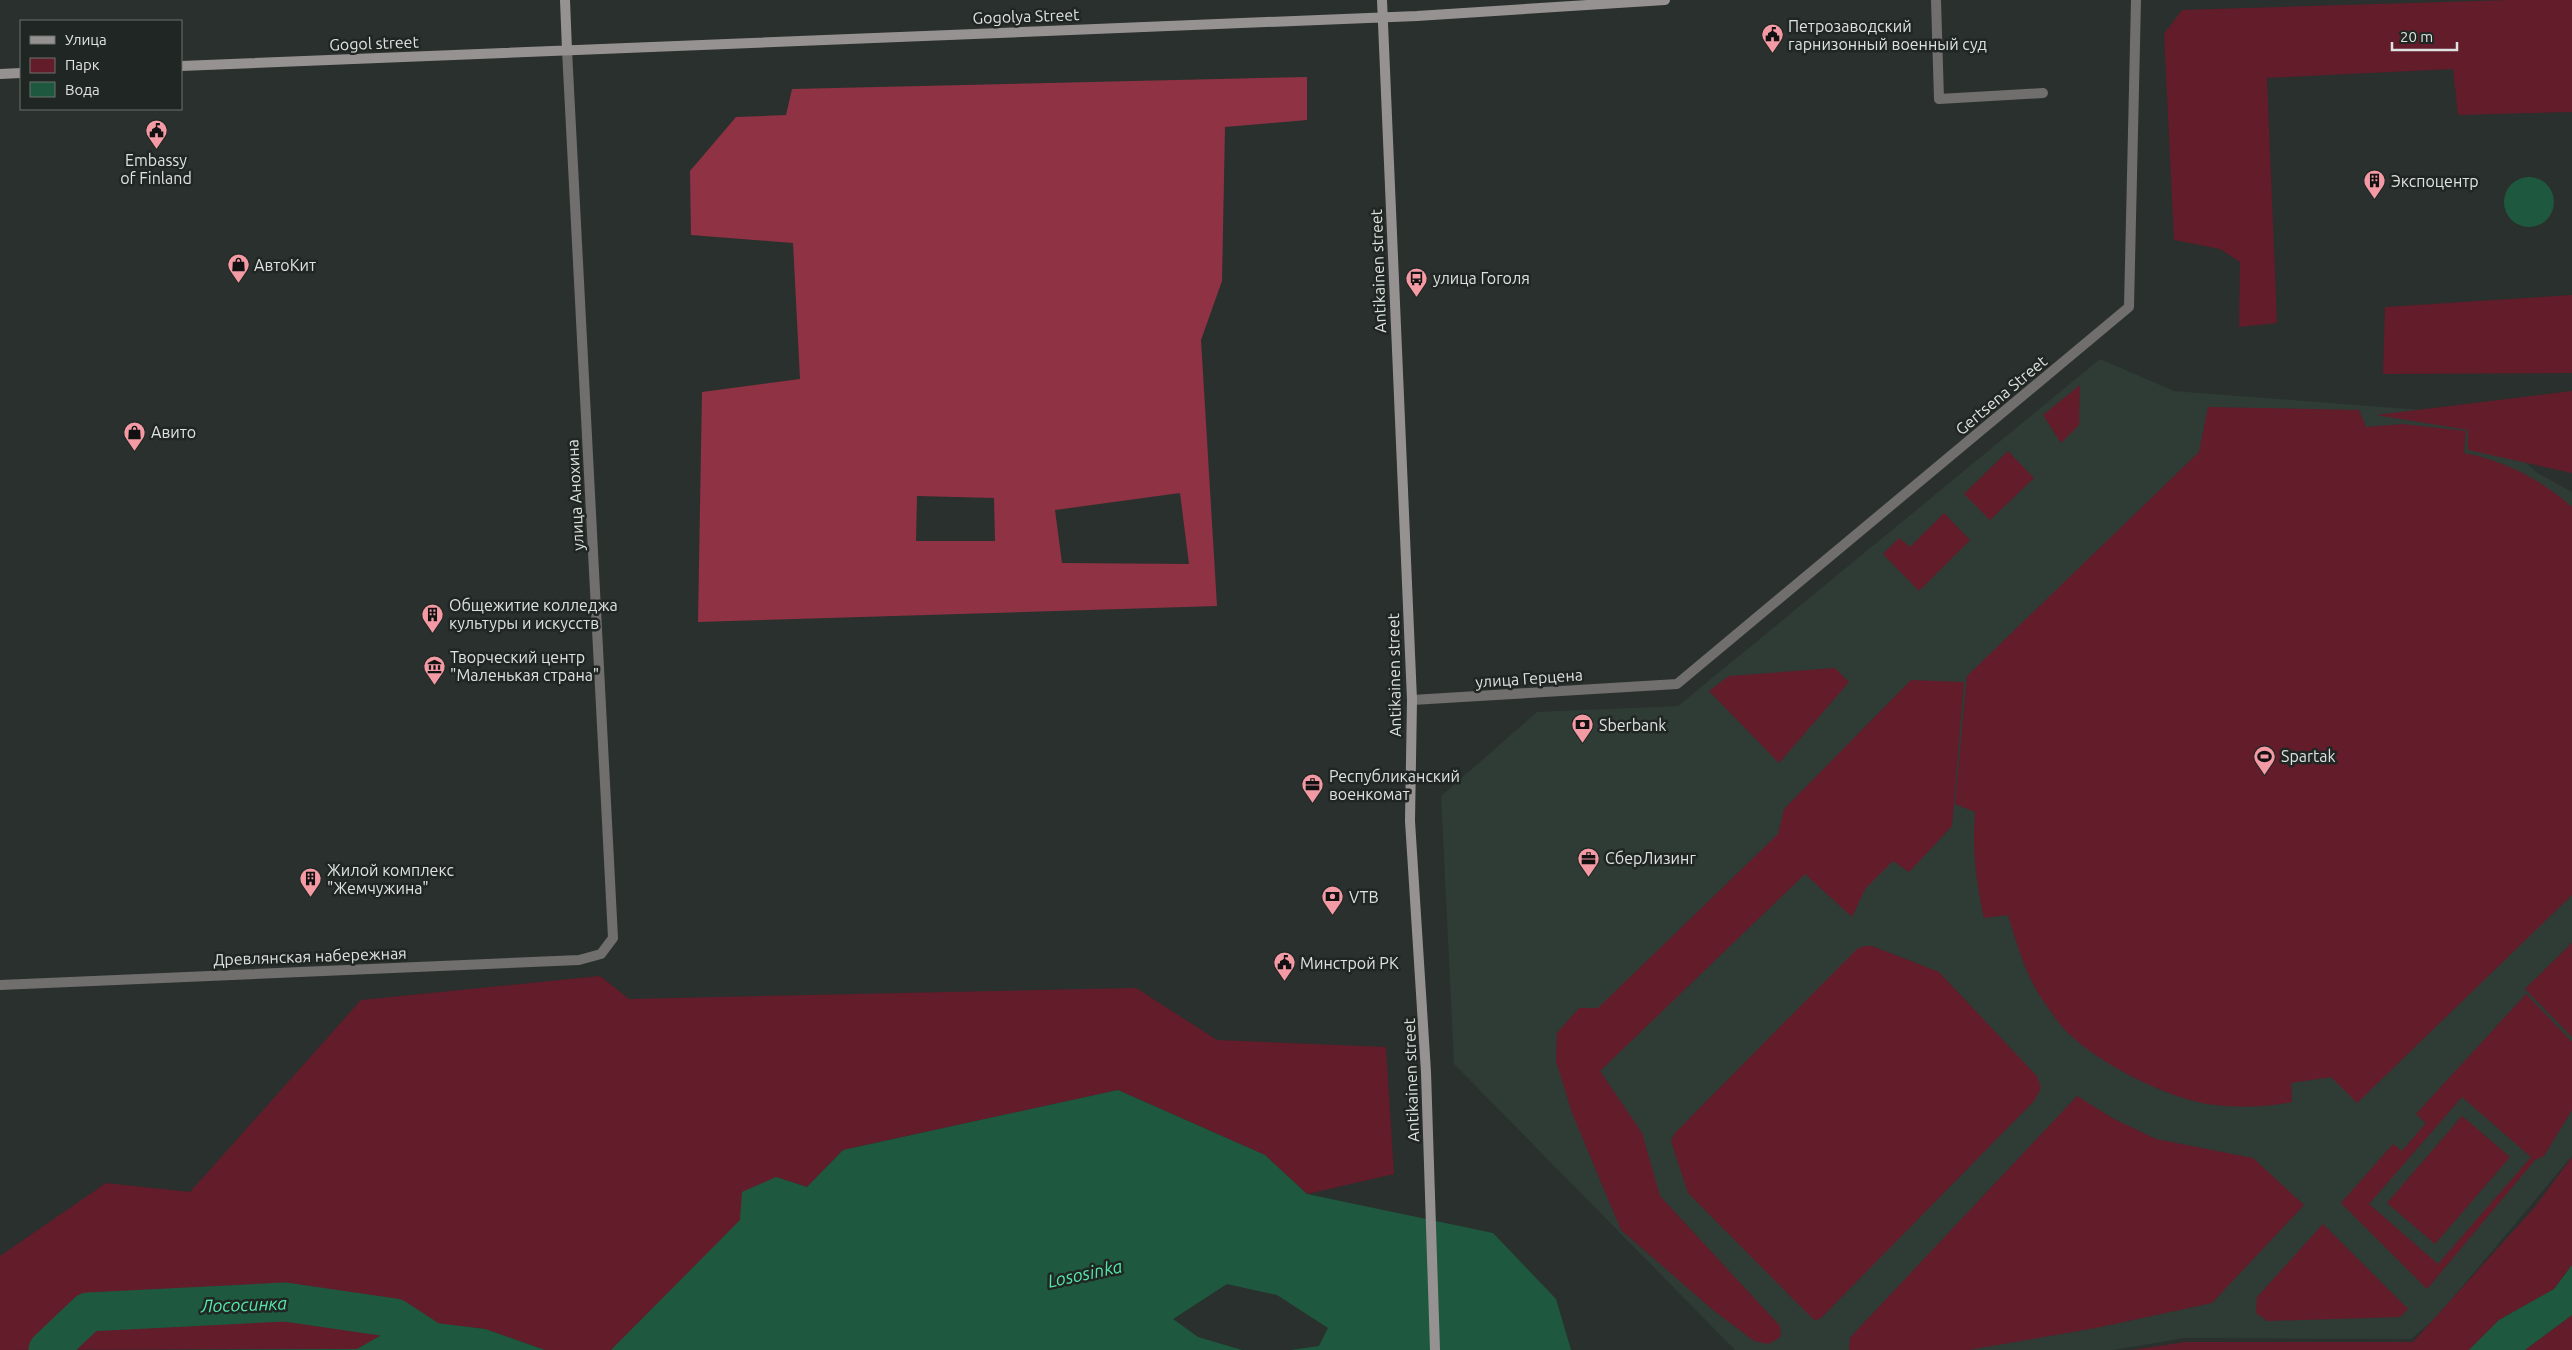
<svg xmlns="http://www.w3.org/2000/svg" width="2572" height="1350" font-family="Ubuntu,sans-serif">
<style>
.built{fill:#2f3b35}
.green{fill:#621c2a;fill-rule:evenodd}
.forest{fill:#8f3243;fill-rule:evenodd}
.water{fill:#1e593f}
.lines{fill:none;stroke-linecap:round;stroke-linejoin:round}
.river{stroke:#1e593f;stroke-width:39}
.street{stroke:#716e6e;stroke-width:10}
.secondary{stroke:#979292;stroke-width:10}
.labels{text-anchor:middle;stroke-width:5;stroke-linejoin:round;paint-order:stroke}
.street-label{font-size:16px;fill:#dee2e0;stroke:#202623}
.poi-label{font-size:16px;fill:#dee2e0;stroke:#202623;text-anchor:start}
.water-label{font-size:18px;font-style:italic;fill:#54e8a8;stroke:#202623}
</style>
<rect width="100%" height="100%" fill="#2a302d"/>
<!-- built -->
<path class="built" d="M2100,359L2174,391L2473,414L2536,472L2572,492V1156L2436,1318L2411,1339L2185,1338L2113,1350H1735L1454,1064L1441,796L1537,712L1678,706Z"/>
<!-- green -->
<path class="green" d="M2509,0H2572V112L2458,115L2453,69L2267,78L2277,323L2239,327L2240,262L2220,249L2174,240L2164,34L2182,10Z
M2572,295V373L2383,374L2385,307Z
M2080,385L2079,425L2061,443L2043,415Z
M2572,391V473L2468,450V430L2376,415Z
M2208,407L2359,410L2366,427L2403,424L2466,431L2464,453C2506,461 2541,480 2572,507V895L2357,1103L2331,1077L2291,1083L2292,1102C2260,1108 2221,1109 2190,1100C2151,1089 2099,1062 2070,1035C2060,1026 2052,1013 2044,1002C2026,977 2017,944 2008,915L1984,918C1976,882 1972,849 1975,812L1955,804L1967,676L2199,452Z
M2008,451L2034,478L1990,520L1964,494Z
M1944,513L1970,540L1919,591L1883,554L1899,538L1910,547Z
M1835,668L1849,682L1779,763L1709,691L1729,676Z
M1911,680L1964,682L1952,826L1909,872L1893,861L1865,889L1852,917L1805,874L1600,1071L1642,1133L1660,1196L1780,1326L1781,1336L1776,1340L1768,1344L1754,1341L1713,1310L1621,1230L1572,1113L1556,1061L1557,1033L1579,1008H1598L1778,834L1784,809Z
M2572,943V1037L2525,989Z
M1864,946H1872L1939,972L2032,1071L2037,1076L2041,1088L2034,1101L1820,1319L1814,1320L1688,1193L1671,1141L1675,1133L1857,949Z
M600,976L629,999L1136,988L1217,1040L1386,1047L1394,1174L1307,1194L1265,1155L1118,1090L843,1150L807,1187L776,1177L741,1220L611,1350H545L485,1329L395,1319L392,1329L357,1349L0,1350V1256L106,1183L190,1192L361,1000Z
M2526,994L2572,1042V1110L2544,1156L2535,1160L2427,1289L2341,1203L2393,1144L2402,1151L2426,1123L2416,1114ZM2462,1097L2531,1157L2438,1264L2369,1204Z
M2077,1096L2114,1119L2156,1139L2253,1158L2304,1205L2212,1303L2096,1328L1968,1350H1849L1850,1338L1858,1329Z
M2462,1116L2510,1157L2435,1244L2387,1203Z
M2572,1157V1265L2554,1289L2499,1320L2469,1350H2133L2185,1342H2413L2534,1208Z
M2323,1224L2408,1309L2400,1317L2267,1321L2256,1313L2257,1297Z
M2572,1315V1350H2525Z"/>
<!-- forest -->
<path class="forest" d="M1307,77V120L1225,127L1222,281L1201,340L1217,606L698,622L702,392L800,379L793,243L691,235L690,171L736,117L786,115L792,89ZM1180,493L1189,564L1062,563L1055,510ZM917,496L994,498L995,541H916Z"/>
<!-- water -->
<path class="water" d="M2504 202a25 25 0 1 1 50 0a25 25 0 1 1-50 0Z
M1118,1090L1265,1155L1307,1194L1493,1233L1556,1299L1571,1350H1291L1319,1346L1328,1328L1277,1295L1227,1284L1173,1319L1198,1337L1242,1350H611L740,1220L742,1192L776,1177L807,1187L843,1150Z
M2572,1265V1315L2525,1350H2469L2499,1320L2554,1289Z
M395,1318L485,1329L545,1350H152L357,1349L392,1329Z"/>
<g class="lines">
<!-- river -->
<path class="river" d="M48,1350L88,1312L285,1302L395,1318L444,1350"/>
<!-- street -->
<path class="street" d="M1936,0L1939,99L2043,93
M1412,700L1677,684L2129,307L2136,0
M0,985L579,960L601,954L613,938L567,50"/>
<!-- secondary -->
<path class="secondary" d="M565,0L567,50
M1382,0L1412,700L1410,821L1426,1072L1435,1350
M181,66L1417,16L1665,0
M0,74L21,73"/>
</g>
<!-- icons -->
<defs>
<symbol id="civic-pin" viewBox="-11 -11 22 30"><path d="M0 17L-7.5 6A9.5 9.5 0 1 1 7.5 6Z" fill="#f49aa4" stroke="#202623"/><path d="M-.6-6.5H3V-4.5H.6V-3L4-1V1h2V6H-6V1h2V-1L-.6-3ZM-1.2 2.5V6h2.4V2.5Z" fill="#111"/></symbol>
<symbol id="building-pin" viewBox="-11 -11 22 30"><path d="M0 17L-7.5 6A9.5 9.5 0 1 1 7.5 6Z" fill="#f49aa4" stroke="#202623"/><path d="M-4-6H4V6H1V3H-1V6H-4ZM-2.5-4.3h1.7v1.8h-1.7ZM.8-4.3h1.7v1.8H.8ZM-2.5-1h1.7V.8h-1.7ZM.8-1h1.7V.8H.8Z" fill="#111"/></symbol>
<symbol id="shop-pin" viewBox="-11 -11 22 30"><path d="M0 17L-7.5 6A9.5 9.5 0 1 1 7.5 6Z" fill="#f49aa4" stroke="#202623"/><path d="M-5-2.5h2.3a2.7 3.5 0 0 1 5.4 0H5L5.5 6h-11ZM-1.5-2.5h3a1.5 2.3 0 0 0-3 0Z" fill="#111"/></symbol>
<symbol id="bus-pin" viewBox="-11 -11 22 30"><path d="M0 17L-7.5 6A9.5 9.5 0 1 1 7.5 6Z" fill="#f49aa4" stroke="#202623"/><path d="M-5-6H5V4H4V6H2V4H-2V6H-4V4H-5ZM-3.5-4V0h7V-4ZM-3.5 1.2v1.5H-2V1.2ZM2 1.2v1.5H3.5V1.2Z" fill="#111"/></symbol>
<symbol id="museum-pin" viewBox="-11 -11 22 30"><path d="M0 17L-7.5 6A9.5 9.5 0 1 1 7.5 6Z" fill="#f49aa4" stroke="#202623"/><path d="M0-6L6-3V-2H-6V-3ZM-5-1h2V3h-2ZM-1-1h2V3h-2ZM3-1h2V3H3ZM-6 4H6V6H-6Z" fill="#111"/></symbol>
<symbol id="bank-pin" viewBox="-11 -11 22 30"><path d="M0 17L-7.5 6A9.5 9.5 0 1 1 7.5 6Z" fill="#f49aa4" stroke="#202623"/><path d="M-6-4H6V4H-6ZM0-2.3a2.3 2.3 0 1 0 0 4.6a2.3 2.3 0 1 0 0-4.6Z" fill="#111"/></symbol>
<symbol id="stadium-pin" viewBox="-11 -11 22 30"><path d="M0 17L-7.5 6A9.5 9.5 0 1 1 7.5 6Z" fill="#f49aa4" stroke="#202623"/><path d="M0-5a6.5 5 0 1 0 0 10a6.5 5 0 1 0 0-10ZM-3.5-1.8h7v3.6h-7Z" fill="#111"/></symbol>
<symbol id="office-pin" viewBox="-11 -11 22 30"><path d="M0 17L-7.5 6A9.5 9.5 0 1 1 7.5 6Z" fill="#f49aa4" stroke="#202623"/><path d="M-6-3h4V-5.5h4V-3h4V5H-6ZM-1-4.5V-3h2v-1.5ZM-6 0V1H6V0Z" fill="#111"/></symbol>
</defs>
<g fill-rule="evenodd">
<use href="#civic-pin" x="1760" y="22" width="25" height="34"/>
<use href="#civic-pin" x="144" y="118" width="25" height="34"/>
<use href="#building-pin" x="2362" y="168" width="25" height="34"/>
<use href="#shop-pin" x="226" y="252" width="25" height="34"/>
<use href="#bus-pin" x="1404" y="266" width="25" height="34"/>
<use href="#shop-pin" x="122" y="420" width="25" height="34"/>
<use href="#building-pin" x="420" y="602" width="25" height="34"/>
<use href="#museum-pin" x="422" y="654" width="25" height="34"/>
<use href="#bank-pin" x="1570" y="712" width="25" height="34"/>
<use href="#stadium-pin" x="2252" y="744" width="25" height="34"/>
<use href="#office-pin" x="1300" y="772" width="25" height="34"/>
<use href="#office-pin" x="1576" y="846" width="25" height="34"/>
<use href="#building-pin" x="298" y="866" width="25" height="34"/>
<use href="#bank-pin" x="1320" y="884" width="25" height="34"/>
<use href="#civic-pin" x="1272" y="950" width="25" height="34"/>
</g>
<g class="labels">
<!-- street labels -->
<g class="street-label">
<text transform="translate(1026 16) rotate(-2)" y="6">Gogolya Street</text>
<text transform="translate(374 43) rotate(-2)" y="6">Gogol street</text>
<text transform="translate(1378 271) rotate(-92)" y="6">Antikainen street</text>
<text transform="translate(2001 395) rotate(-40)" y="6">Gertsena Street</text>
<text transform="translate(575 495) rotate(-93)" y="6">улица Анохина</text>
<text transform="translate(1394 675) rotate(-91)" y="6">Antikainen street</text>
<text transform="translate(1529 678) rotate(-4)" y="6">улица Герцена</text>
<text transform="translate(310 956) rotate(-2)" y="6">Древлянская набережная</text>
<text transform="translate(1411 1080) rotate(-92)" y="6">Antikainen street</text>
</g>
<!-- poi labels -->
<g class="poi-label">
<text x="1788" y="32">Петрозаводский<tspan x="1788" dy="18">гарнизонный военный суд</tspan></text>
<text x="156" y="166" text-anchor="middle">Embassy<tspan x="156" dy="18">of Finland</tspan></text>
<text x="2391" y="187">Экспоцентр</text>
<text x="254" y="271">АвтоКит</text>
<text x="1433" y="284">улица Гоголя</text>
<text x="151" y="438">Авито</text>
<text x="449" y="611">Общежитие колледжа<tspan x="449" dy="18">культуры и искусств</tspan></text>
<text x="450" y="663">Творческий центр<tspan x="450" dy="18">"Маленькая страна"</tspan></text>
<text x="1599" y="731">Sberbank</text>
<text x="2281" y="762">Spartak</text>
<text x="1329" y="782">Республиканский<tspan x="1329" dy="18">военкомат</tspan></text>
<text x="1605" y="864">СберЛизинг</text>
<text x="327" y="876">Жилой комплекс<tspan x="327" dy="18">"Жемчужина"</tspan></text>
<text x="1349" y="903">VTB</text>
<text x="1300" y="969">Минстрой РК</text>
</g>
<!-- water labels -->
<g class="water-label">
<text transform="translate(1085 1274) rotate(-12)" y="6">Lososinka</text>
<text transform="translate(244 1305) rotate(-2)" y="6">Лососинка</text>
</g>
</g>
<!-- legend -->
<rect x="20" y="20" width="162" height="90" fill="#202623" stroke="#6c716f"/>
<rect x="30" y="36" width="25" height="8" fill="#979292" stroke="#6c716f"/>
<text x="65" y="45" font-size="15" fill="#dee2e0">Улица</text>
<rect x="30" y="58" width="25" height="15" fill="#621c2a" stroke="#6c716f"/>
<text x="65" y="70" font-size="15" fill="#dee2e0">Парк</text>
<rect x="30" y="82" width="25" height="15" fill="#1e593f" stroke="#6c716f"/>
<text x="65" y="95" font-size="15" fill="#dee2e0">Вода</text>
<!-- scale -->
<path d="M2392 42v8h65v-8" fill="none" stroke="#dee2e0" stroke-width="2.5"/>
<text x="2400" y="42" font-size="15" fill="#dee2e0" stroke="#202623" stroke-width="4" paint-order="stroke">20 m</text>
</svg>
